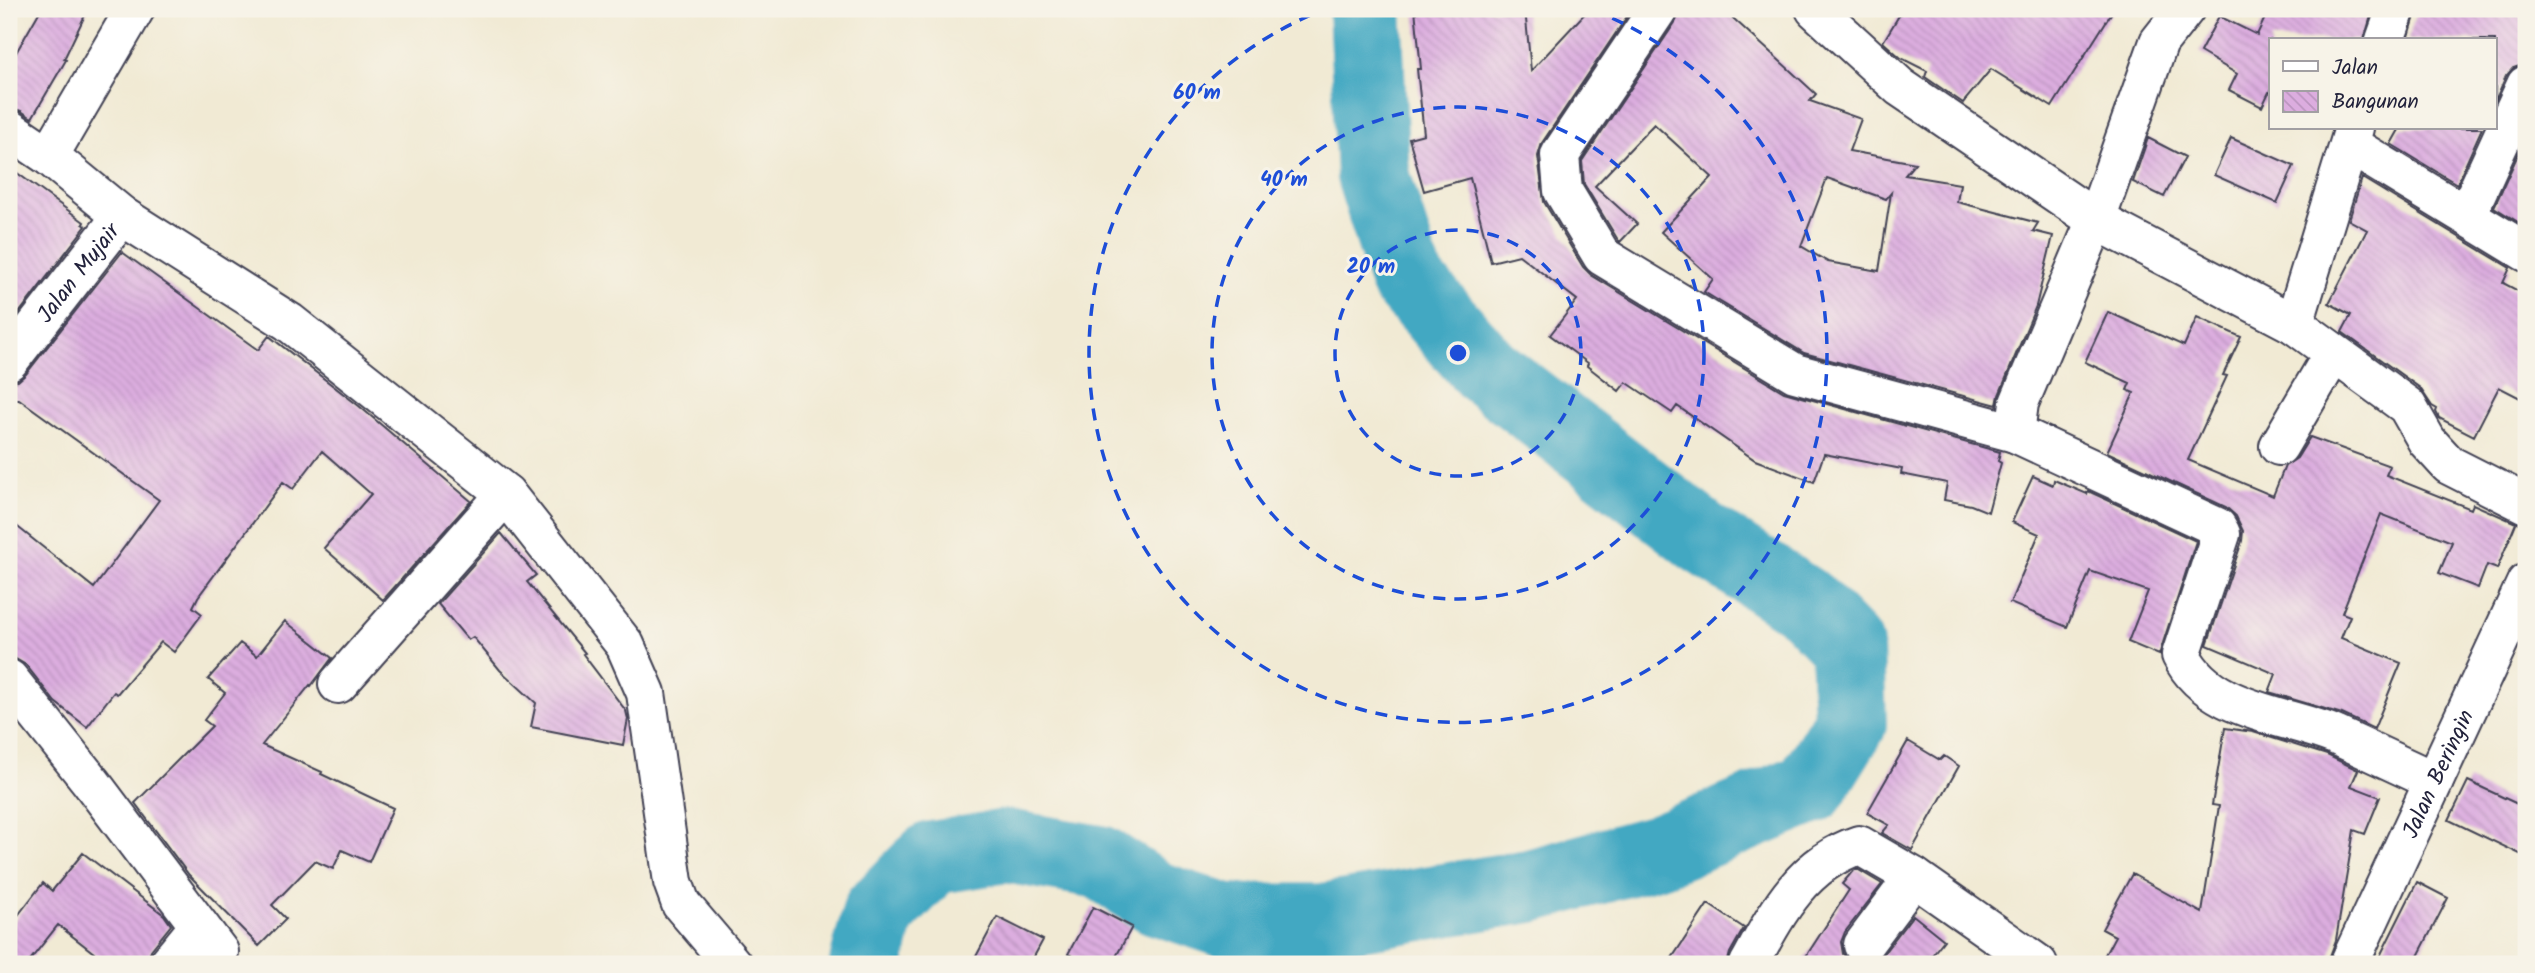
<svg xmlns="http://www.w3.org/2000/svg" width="2535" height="973" font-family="Kalam,sans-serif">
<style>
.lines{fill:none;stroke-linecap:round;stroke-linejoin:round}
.river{stroke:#42a8c2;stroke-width:74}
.building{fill:url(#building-back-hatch);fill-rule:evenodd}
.minor-casing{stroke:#414052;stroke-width:42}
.minor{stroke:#fff;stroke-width:38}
.ring{fill:none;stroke:#1d4ed8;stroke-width:3.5;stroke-dasharray:12 9}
.labels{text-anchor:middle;stroke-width:6;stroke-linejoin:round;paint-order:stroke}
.street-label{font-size:23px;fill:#22223b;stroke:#f7f3e8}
.centre{fill:#1d4ed8;stroke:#f7f3e8;stroke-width:3.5}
.ring-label{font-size:21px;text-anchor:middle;font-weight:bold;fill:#1d4ed8;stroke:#f7f3e8;stroke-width:6;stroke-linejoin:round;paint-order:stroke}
</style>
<defs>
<pattern id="building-back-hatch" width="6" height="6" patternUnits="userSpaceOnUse" patternTransform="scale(1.75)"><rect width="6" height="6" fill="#dcaddf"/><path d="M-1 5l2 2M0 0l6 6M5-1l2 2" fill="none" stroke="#bc95c0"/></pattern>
</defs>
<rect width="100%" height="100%" fill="#f7f3e8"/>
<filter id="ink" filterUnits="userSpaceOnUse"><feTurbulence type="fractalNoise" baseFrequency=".0143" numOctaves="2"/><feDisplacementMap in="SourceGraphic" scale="14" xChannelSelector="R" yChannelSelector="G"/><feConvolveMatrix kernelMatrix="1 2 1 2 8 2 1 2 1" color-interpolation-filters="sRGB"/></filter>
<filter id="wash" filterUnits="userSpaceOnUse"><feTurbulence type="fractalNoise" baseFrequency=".00686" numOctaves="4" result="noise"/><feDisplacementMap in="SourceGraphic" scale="28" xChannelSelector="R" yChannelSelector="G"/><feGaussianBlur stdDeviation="1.57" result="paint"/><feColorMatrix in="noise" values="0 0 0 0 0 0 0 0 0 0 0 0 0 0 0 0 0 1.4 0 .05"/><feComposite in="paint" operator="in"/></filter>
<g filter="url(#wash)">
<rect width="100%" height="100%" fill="#f1ead4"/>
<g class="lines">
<!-- river -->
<path class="river" d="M866,964L879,912L932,858L1006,846L1100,862L1156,898L1226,921L1323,920L1530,886L1658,851L1810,788L1850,723L1847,646L1807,605L1703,538L1486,370L1406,279L1373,175L1365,9"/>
</g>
<g id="blocks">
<!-- building -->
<path class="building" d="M41,9H88L64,59L66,60L32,118L21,111L9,107V65Z
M1415,9H1525L1531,71L1589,9H1632L1542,143L1538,156L1544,202L1583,267L1591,275L1784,392L2000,452L1998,461L2001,463L1988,512L1971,505L1944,500L1947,483L1901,474L1902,469L1824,454L1814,482L1755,460L1677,406L1672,413L1626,382L1619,391L1587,366L1588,363L1550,335L1577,300L1519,255L1491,262L1470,178L1424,191L1409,138L1424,134L1417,69H1421Z
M1680,9H1723L1816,94L1810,101L1861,119L1849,151L1915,163L1905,175L1960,184L1957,202L2038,223L2033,231L2053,236L2036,306L1999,395L1997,405L1804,353L1704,292L1713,279L1661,232L1712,177L1654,124L1595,186L1637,224L1620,242L1618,240L1584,184L1582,161L1676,21ZM1827,178L1886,199L1891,193L1879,271L1828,262L1801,246Z
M1903,9H2114L2052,107L1991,69L1963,103L1925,77L1927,71L1901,58L1883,42Z
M2269,9H2373L2364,40H2271V93L2269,92L2262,107L2229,90L2237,74L2200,52L2219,16L2257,35Z
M2417,9H2526V64L2513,68L2506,76L2495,101V40H2408Z
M2400,128H2482L2457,184L2391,144Z
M2526,137V227L2494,207Z
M2148,138L2185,157L2164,197L2133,182Z
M2231,138L2294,166L2277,203L2214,175Z
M9,167L84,222L83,224L86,226L9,326Z
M2362,178L2510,268L2503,283L2526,295V401L2499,387L2474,436L2439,418L2436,412L2437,409L2432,406L2420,388L2342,332L2351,315L2329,303L2367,230L2349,220Z
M122,252L258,350L269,336L359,406L471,501L383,600L324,548L371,494L322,451L293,489L283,482L198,597L193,607L202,614L174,652L161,642L117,694L114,692L87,727L55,702L26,665L9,655V520L94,588L159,500L19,399H9V382L18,381L26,374Z
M2108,312L2184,346L2197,317L2241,337L2223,375L2227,376L2188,460L2273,496L2285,466L2297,458L2310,437L2390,466L2386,475L2471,509L2473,504L2516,523L2497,569L2487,565L2478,588L2439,573L2452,542L2381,514L2342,613L2350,616L2341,638L2401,663L2374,729L2342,714L2269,692L2276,674L2207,645L2242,541L2243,531L2236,516L2226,507L2107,452L2134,393L2127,390L2130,383L2085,362Z
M2033,476L2053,485L2054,480L2087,494L2088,491L2196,541L2159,655L2128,642L2148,591L2090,571L2067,627L2010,603L2039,534L2012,522Z
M501,533L536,575L527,582L585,653L583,654L626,711L628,719L623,745L531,727L536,703L500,670L473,637L468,640L438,604Z
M285,621L332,658L311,686L310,685L262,745L322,772L321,774L393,808L369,862L342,850L333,869L315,861L272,905L286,919L259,946L189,875L135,803L212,726L204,720L225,693L208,679L240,643L257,656Z
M2225,728L2253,732L2327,755L2358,770L2351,786L2380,797L2365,834L2354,830L2336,940L2327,964H2100L2115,936L2102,929L2132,874L2202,913L2219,806L2212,805Z
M1908,741L1940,760L1944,756L1959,766L1912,850L1882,833L1889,825L1867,813Z
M2468,781L2526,808V857L2449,820Z
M83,853L164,915L171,925L151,950L147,964H108L58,925L27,964H9V927L43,883L52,891Z
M1857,869L1882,884L1845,932L1841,942L1843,954L1854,964H1801L1849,890L1842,884L1852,872Z
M2417,882L2448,898L2414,964H2376Z
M1708,904L1744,928L1730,953L1727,964H1668Z
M1093,907L1132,927L1112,964H1087L1068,954Z
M1913,915L1944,940L1925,964H1873L1880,958Z
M997,917L1043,940L1030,964H972Z"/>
</g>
</g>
<g filter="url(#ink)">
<use href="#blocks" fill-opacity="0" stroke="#414052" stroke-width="2"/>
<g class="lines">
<defs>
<g id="minor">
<path d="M135,9L49,156L122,216L289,322L506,494L625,645L646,693L673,882L681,904L732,964"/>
<path d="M1658,9L1560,155L1563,191L1602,256L1795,373L2015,433L2217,527L2221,534L2181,655C2208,711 2284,714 2335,735C2368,750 2401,766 2434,781"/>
<path d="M1815,9L1900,87L2096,220L2294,324L2407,406L2427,441L2449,465L2526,504"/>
<path d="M2385,40L2396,9"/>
<path d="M9,129L49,156"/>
<path d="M2350,145L2526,252"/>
<path d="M2467,214L2526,85"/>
<path d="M2294,324L2354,128"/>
<path id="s1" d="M9,361L122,216"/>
<path d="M2015,433L2019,403L2096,220L2159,42L2185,9"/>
<path d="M2279,446L2333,354"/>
<path d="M9,679L91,782L219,952"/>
<path d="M338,684L506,494"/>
<path d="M1863,945L1914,877"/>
<path d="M168,964L199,926"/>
<path d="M1749,964C1776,915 1801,864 1859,845L1914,877L2038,964"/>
<path id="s2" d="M2349,964L2526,583"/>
</g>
</defs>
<!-- minor casing -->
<use href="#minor" class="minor-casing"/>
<!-- minor -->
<use href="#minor" class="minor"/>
</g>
</g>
<!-- distance rings -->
<g class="ring">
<circle cx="1458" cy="353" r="123"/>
<circle cx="1458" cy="353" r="246"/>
<path d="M1593 10A369 369 0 1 1 1323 10"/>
</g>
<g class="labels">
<!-- street labels -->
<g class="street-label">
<text dy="8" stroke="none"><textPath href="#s1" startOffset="112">Jalan Mujair</textPath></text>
<text dy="8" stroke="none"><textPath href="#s2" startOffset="210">Jalan Beringin</textPath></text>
</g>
</g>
<circle cx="1458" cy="353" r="10" class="centre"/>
<g class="ring-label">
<text x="1197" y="99">60 m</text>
<text x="1284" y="186">40 m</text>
<text x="1371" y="273">20 m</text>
</g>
<!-- margin -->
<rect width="2535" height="973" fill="none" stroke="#f7f3e8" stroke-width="35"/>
<!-- legend -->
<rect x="2269" y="38" width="228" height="91" fill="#f7f3e8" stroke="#a29fa3" stroke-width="2"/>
<rect x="2283" y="61" width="35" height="10" fill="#ffffff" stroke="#a29fa3" stroke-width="2"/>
<text x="2332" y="74" font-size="21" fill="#22223b">Jalan</text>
<rect x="2283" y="91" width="35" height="21" fill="url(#building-back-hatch)" stroke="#a29fa3" stroke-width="2"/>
<text x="2332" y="108" font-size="21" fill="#22223b">Bangunan</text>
</svg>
